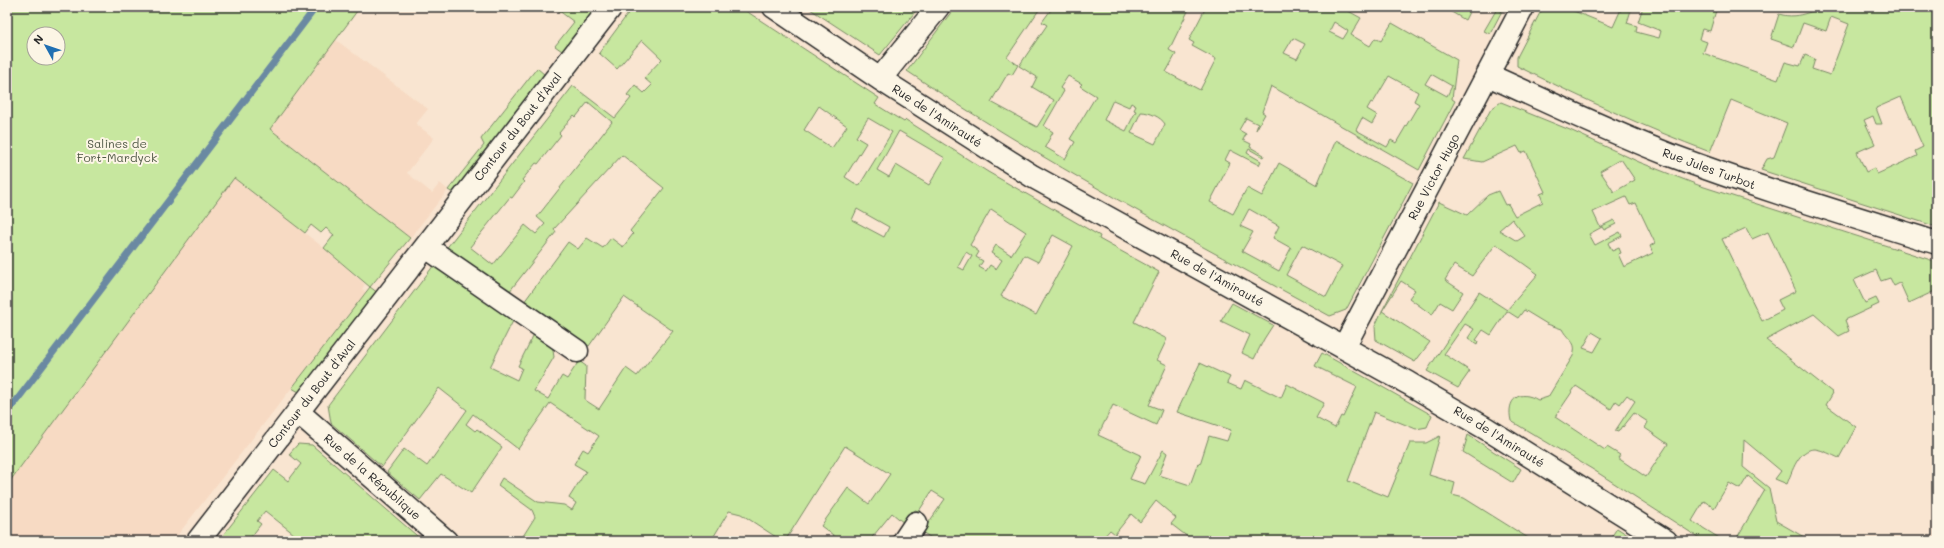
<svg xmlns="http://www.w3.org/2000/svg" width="1944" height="548" font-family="Mali,sans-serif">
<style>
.built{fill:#f7dac3}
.green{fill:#c7e79f;stroke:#798965;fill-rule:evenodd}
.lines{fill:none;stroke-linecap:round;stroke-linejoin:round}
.stream{stroke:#6a89a2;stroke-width:7}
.street-casing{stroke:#2b2b2b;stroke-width:25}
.street{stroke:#fcf5e5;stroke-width:22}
.labels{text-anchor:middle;stroke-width:4;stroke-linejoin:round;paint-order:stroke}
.street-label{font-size:12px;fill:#2b2b2b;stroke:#fcf5e5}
.park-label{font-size:12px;fill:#525a48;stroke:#fcf5e5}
</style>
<rect width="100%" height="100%" fill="#f9e5d1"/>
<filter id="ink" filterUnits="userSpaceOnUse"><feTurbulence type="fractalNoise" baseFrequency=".025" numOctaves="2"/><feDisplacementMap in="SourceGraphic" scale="8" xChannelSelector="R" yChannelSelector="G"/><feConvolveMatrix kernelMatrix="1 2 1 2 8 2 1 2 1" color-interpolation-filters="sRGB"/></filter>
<g filter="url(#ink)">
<!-- built -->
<path class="built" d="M336,40L428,109L416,124L434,138L407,173L432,193L440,183L448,190L410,238L270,129Z
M234,178L324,248L365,284L362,289L366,292L173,541H7V485Z"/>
<!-- green -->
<path class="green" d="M7,7H360L270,129L410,238L370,287L378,293L303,389L299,392L292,388L370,287L324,248L334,235L326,228L321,233L311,225L305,233L234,178L7,485ZM34,34H58V58H34Z
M554,7H597L562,51L555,46L574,22Z
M633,7H740L879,98L875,104L904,122L906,120L988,172L1100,236L1099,239L1159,272L1134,322L1167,339L1157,360L1167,365L1149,405L1162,410L1156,425L1113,405L1098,435L1141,455L1130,479L1145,484L1163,450L1167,453L1159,475L1190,485L1198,463L1200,464L1209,436L1227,441L1231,430L1177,412L1200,363L1230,377L1227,383L1241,389L1245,380L1281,398L1287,384L1324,403L1316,418L1335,428L1341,416L1343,417L1357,387L1315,366L1322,353L1432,415L1427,427L1416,429L1374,412L1348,481L1388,497L1410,443H1426L1440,436L1429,475L1455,483L1452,495L1464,498L1533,541H1193L1171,524L1176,518L1156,501L1140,522L1131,514L1115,534L1110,530L1100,541H936L922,532L945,499L932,491L919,511L915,510L905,524L892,513L869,541H841L821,526L848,488L869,504L890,474L845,446L785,541H774L776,537L741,514L729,511L711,541H520L535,517L532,510L498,485L502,478L538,502L564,505L572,510L576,503L569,498L586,471L574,464L583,449L588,452L599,436L550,403L518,449L473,414L466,424L475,431L477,429L502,447L471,493L441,474L420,500L387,472L404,449L427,466L467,410L439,388L382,467L331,423L328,405L434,265L513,321L490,367L517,380L522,368L518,366L535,332L552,344L554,357L534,391L548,399L562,376L567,379L579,361L586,366L585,400L599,409L626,368L637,376L673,331L624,297L589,346L524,302L568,242L578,249L587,238L603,248L611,238L623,247L633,234L630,231L664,188L622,155L554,229L556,232L509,292L445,250L573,86L615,118L631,98L627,95L635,85L644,93L652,85L644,78L662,59L642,40L617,69L599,53ZM588,102L612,122L537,217L545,224L536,234L525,225L493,265L470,247L510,197L512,198L524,182L522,180L536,163L538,164L561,135L559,133L574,115L576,117ZM819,106L847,126L832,148L804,130ZM868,118L892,132L859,186L845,177L866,143L856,137ZM899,131L945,158L929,185L896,165L889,177L877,170ZM857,209L889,227L884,237L852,220ZM991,209L1026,232L1011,255L996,245L991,253L1002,260L996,269L990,265L986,271L979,267L983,261L976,257L979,252L970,245ZM1053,235L1073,246L1036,315L1001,296L1024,255L1038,262ZM966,252L972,256L964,270L958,267Z
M807,7H919L880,55Z
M955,7H1009L1014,11L1017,7H1041L1007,57L1018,65L1012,75L1008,73L991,102L1037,127L1054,100L1032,87L1037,77L1019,66L1047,25L1042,22L1053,7H1190L1169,50L1176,54L1166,72L1200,90L1216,59L1192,46L1194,43L1189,40L1206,7H1341L1361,18L1351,35L1370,46L1375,38L1381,41L1392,23L1457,60L1452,99L1455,101L1419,170L1271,86L1262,112L1265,114L1256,130L1258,124L1246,118L1239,130L1246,134L1243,140L1251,144L1250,147L1264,155L1263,157L1249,149L1247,153L1261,161L1259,165L1230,150L1225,160L1230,163L1210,202L1233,214L1247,188L1262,196L1279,163L1317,185L1336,140L1413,183L1346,310L1330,316C1187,238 1042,162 907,71ZM1334,22L1348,31L1343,39L1329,32ZM1293,38L1305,44L1297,59L1284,53ZM1431,74L1452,86L1447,96L1425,84ZM1068,76L1082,84L1080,86L1096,96L1070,139L1075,142L1065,159L1045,147L1053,132L1044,126L1064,91L1060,88ZM1389,76L1418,92L1414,101L1419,104L1396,143L1391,140L1387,147L1356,130L1362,118L1372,124L1377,115L1367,109L1371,102L1373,103ZM1113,100L1129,107L1131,103L1136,106L1134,110L1136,111L1126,131L1104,120ZM1141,112C1149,112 1161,117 1165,124L1155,144L1131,133ZM1249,209L1279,226L1273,238L1291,248L1279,271L1242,251L1253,232L1240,226ZM1302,245L1342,266L1326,297L1286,275Z
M1443,7H1461L1469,12L1465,20Z
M1498,7H1504L1490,34L1484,31Z
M1543,7H1564L1613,27L1622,7H1632L1627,23L1637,26L1636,32L1659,38L1661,31L1638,22L1643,7H1717L1710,31L1702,29L1699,39L1707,42L1703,53L1778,80L1785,62L1800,66L1805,55L1815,59L1812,69L1830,75L1849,24L1831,17L1826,31L1803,23L1794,47L1771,39L1779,14C1801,21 1814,6 1834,9L1835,7H1937V227L1761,170L1767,159L1774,157L1787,123L1731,100L1710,152C1644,127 1581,98 1517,66V57ZM1901,97L1923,147L1915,151L1917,156L1877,174L1874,168L1866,172L1857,152L1875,144L1864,120L1873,116L1876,124H1882L1876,108Z
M537,68L545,75L453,193L448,190L484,145L481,139Z
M1501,102L1570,130L1639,162L1698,185L1937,262V290L1909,303L1900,283L1894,286L1890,278L1881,281L1876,270L1854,280L1865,303L1876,298L1879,304L1845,320L1849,331L1839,336L1814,314L1766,340L1833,393L1826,405L1856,427L1839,458C1832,455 1823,450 1815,449C1798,449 1792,472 1787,484L1775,479L1781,471L1744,440L1743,467L1769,488L1776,521L1804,537V541H1735L1765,490L1748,476L1740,489L1729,483L1714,508L1704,501L1692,521L1724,541H1704L1592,469L1511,421C1506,399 1519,389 1538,400L1548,397L1573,356C1578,341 1568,341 1562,329L1547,324L1524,310L1518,318L1507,311L1491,335L1483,330L1476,340L1478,341L1477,344L1468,338L1474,329L1465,324L1444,354L1470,371L1458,388L1427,371L1479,292L1507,310L1538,274L1496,244L1472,276L1454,265L1445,280L1463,292L1452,309L1440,302L1432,315L1409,298L1415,290L1401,281L1382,311L1430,342L1415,362L1376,340L1375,326L1382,311L1439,202L1467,215L1488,195L1498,191L1505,205L1508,204L1515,216L1543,202L1540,194L1545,192L1526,151L1521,153L1517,146L1482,162L1464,159L1491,109ZM1621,159L1635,180L1614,192L1600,171ZM1626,197L1630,205L1636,203L1655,243L1650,246L1653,253L1624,267L1618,254L1621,253L1619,248L1612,251L1608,243L1622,236L1620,232L1595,245L1589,234L1602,227L1604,230L1616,224L1614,220L1600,227L1593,212ZM1512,219L1525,236L1517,241L1499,230ZM1746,228L1752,239L1768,232L1796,291L1778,300L1783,310L1762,321L1722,239ZM1592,332L1602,338L1594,352L1583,348ZM1576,386L1611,409L1616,401L1620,404L1627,395L1635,401L1615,431L1618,432L1622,426L1623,427L1634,413L1648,422L1645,428L1668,444L1646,477L1618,458L1620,455L1607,447L1605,450L1555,417Z
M1232,303L1273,325L1264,339L1254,359L1242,353L1250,335L1221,321Z
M1468,435L1521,469L1513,483L1463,452Z
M298,444L312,445L423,541H288L294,534L265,511L257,521L261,524L248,541H222L220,539L274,470L288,481L301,464L289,454Z
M1617,528L1637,541H1615L1616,539L1612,536Z"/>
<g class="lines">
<!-- stream -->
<path class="stream" d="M7,413L316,7"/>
<defs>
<path id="street" d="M774,7L880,79L1032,176L1408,383L1487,429L1666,541
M1488,75C1548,102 1608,131 1670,155C1758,188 1848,215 1937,243
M880,79L938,7
M426,247L577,351
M1344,347L1523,7
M298,412L446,541
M198,541L611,7
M904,541L916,523"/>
</defs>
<!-- street casing -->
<use href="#street" class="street-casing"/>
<!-- street -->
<use href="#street" class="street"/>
</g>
</g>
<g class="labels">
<!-- street labels -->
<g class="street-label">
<text transform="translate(937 116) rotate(33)" y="4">Rue de l'Amirauté</text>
<text transform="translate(518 127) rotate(-52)" y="4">Contour du Bout d'Aval</text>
<text transform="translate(1709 169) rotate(20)" y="4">Rue Jules Turbot</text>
<text transform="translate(1434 177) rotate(-62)" y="4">Rue Victor Hugo</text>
<text transform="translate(1217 278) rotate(29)" y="4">Rue de l'Amirauté</text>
<text transform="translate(312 394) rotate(-52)" y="4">Contour du Bout d'Aval</text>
<text transform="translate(1499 437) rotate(32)" y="4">Rue de l'Amirauté</text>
<text transform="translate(372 477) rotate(41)" y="4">Rue de la République</text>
</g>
<!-- park labels -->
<g class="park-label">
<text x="117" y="148">Salines de<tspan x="117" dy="14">Fort-Mardyck</tspan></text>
</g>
</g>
<!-- margin -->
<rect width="1944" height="548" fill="none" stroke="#fcf5e5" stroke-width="24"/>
<rect x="12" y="12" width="1920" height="524" fill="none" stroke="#2b2b2b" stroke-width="1.5" filter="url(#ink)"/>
<!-- north arrow -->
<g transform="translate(46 46) rotate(310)"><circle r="19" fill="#fcf5e5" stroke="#a8a49b"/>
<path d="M0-3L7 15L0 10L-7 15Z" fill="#1f6fb2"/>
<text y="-6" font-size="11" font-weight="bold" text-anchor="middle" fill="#2b2b2b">N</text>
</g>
</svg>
